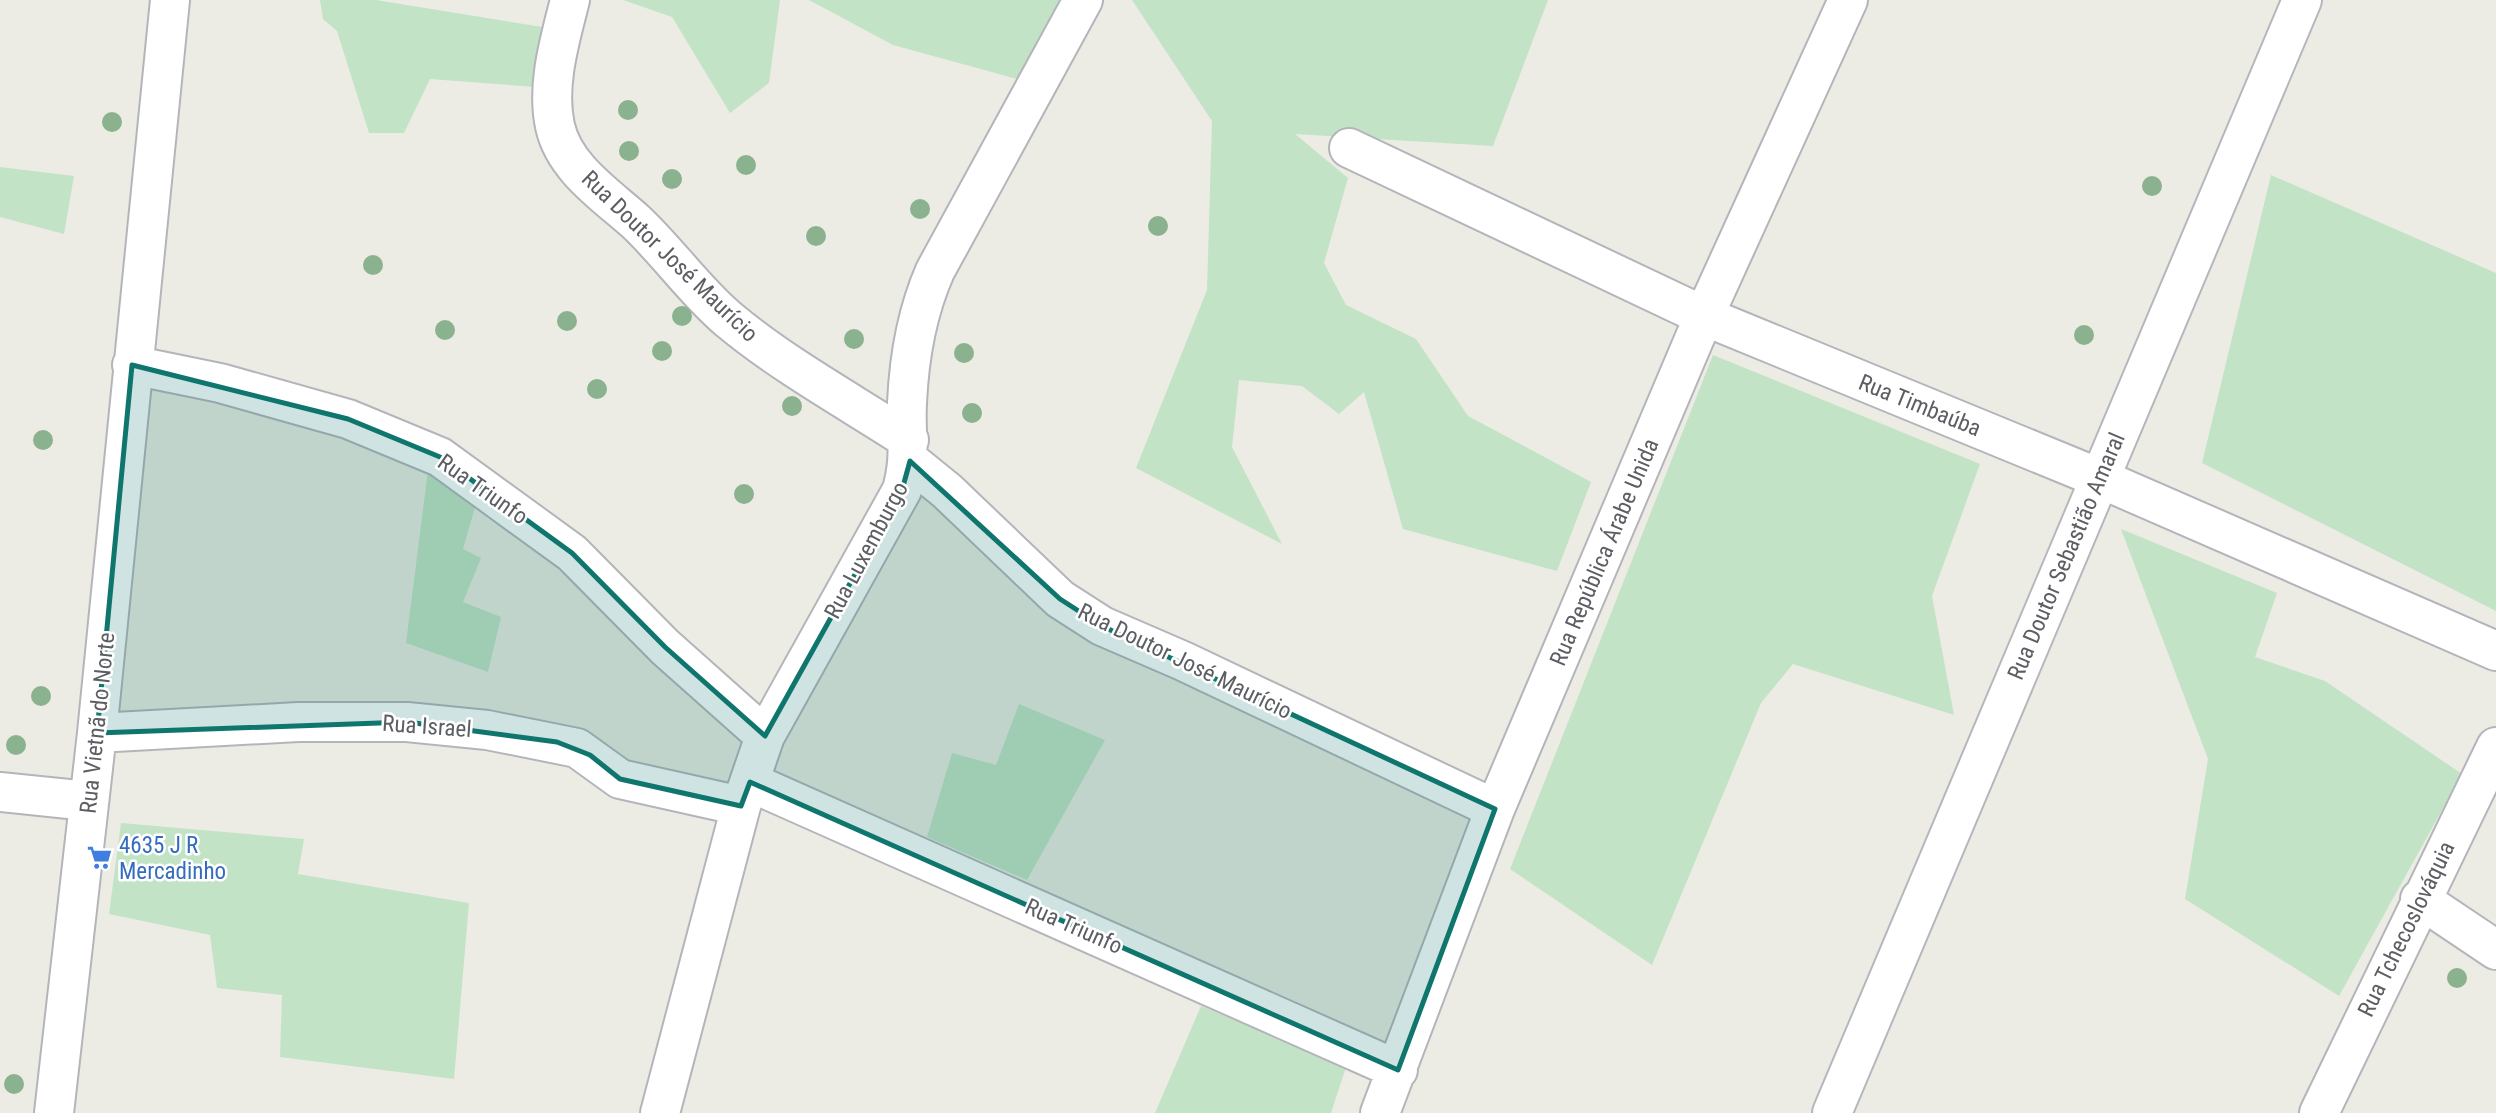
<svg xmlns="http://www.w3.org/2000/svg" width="2496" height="1113" font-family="'Roboto Condensed',sans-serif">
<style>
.green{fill:#c2e3c6}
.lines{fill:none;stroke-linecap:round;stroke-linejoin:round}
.street-casing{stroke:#b4b5ba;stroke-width:42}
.secondary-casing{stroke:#b5b7bd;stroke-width:42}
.street{stroke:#fff;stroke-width:38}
.secondary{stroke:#fff;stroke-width:38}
.tree{fill:#8bb28e}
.marked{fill:#0f766e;fill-opacity:0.2;stroke:#0f766e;stroke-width:5;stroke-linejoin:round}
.labels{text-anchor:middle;stroke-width:5;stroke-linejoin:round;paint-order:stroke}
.street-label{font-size:23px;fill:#5c5e63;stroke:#fff}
.shop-label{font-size:23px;fill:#366cbe;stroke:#fff;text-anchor:start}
</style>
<rect width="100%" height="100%" fill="#edece4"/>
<!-- green -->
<path class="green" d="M320,0H376L542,27L536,87L430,79L404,133H369L337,31L323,19Z
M623,0H780L769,83L730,113L672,17Z
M809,0H1063L1021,80L893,45Z
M1132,0H1548L1493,146L1295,134L1348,178L1324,263L1346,305L1416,339L1468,416L1591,482L1557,571L1403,529L1364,392L1339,414L1302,386L1239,380L1232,447L1282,544L1136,468L1207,290L1212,121Z
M0,167L74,176L64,234L0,217Z
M2271,175L2496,273V611L2202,463Z
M1713,355L1980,464L1932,596L1954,715L1793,664L1761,703L1652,965L1510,869Z
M428,470L478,497L463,549L481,558L463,602L501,617L488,672L406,643Z
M2121,529L2277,593L2255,657L2325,681L2462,774L2339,996L2185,899L2208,759Z
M1019,704L1105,740L1027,880L927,837L952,753L996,765Z
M121,823L304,839L298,874L469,903L454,1079L280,1057L282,995L217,988L210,935L109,914Z
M1201,1006L1346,1067L1331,1113H1155Z"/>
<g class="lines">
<defs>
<path id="street" d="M570,0C560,40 546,85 555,126C564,168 606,195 636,222C668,252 694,290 728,319C783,365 849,401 909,440
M1349,148L1704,316L2099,478L2496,651
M132,365L220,383L348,419L440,457L572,553L665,647L765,736
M910,461L947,491L1060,599L1102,626L1183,661L1495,809
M97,733L298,722H407L487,730L577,748L620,779L741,806
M750,782L1398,1070
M0,792L88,801
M2420,899L2496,950
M54,1113L97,733L170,0
M660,1113L741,806L765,736L902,490C912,452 905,439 907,403C909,358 917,312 935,271L1083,0
M1380,1113L1495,809L1704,316L1848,0
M2319,1113L2496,747"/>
<path id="secondary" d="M1832,1113L2302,0"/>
</defs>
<!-- street casing -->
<use href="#street" class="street-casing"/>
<!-- secondary casing -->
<use href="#secondary" class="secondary-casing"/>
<!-- street -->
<use href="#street" class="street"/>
<!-- secondary -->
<use href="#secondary" class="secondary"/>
</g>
<!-- trees -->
<g class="tree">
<circle cx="628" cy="110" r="10"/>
<circle cx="112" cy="122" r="10"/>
<circle cx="629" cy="151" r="10"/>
<circle cx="746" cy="165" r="10"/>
<circle cx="672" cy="179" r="10"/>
<circle cx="2152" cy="186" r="10"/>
<circle cx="920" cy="209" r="10"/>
<circle cx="1158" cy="226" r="10"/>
<circle cx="816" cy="236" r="10"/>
<circle cx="373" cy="265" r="10"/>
<circle cx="682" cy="316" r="10"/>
<circle cx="567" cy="321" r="10"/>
<circle cx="445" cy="330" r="10"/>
<circle cx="2084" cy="335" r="10"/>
<circle cx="854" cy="339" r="10"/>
<circle cx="662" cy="351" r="10"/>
<circle cx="964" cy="353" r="10"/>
<circle cx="597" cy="389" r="10"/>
<circle cx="792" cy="406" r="10"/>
<circle cx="972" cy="413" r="10"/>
<circle cx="43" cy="440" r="10"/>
<circle cx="744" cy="494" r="10"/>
<circle cx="41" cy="696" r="10"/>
<circle cx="16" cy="745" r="10"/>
<circle cx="2457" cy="978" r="10"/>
<circle cx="14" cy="1084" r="10"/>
</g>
<!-- marked area -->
<path class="marked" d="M132,365L348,419L440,457L572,553L665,647L765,736L902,490L910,461L1060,599L1102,626L1495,809L1398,1070L750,782L741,806L620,779L590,755L557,742L407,722L97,733Z"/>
<!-- icons -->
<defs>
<symbol id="supermarket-bare" viewBox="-9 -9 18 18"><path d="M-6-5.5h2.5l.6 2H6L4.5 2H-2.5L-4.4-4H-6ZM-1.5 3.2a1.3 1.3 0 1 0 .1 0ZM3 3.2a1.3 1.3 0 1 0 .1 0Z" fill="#3f7fe0" stroke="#fff" stroke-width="2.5" paint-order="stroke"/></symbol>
</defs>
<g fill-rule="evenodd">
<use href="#supermarket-bare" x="82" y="840" width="35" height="35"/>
</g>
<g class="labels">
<!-- street labels -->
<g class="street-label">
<text transform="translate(670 256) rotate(44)" y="8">Rua Doutor José Maurício</text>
<text transform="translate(1920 405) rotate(22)" y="8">Rua Timbaúba</text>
<text transform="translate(483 489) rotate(35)" y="8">Rua Triunfo</text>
<text transform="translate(866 550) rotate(-62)" y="8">Rua Luxemburgo</text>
<text transform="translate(1604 552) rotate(-67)" y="8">Rua República Árabe Unida</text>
<text transform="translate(2066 556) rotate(-67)" y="8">Rua Doutor Sebastião Amaral</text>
<text transform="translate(1185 661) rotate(26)" y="8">Rua Doutor José Maurício</text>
<text transform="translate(97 723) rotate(-84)" y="8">Rua Vietnã do Norte</text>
<text transform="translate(427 726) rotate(4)" y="8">Rua Israel</text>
<text transform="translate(1074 926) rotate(24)" y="8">Rua Triunfo</text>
<text transform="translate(2406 929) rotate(-64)" y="8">Rua Tchecoslováquia</text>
</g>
<!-- shop labels -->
<g class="shop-label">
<text x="119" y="853">4635 J R<tspan x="119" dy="26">Mercadinho</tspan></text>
</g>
</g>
</svg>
